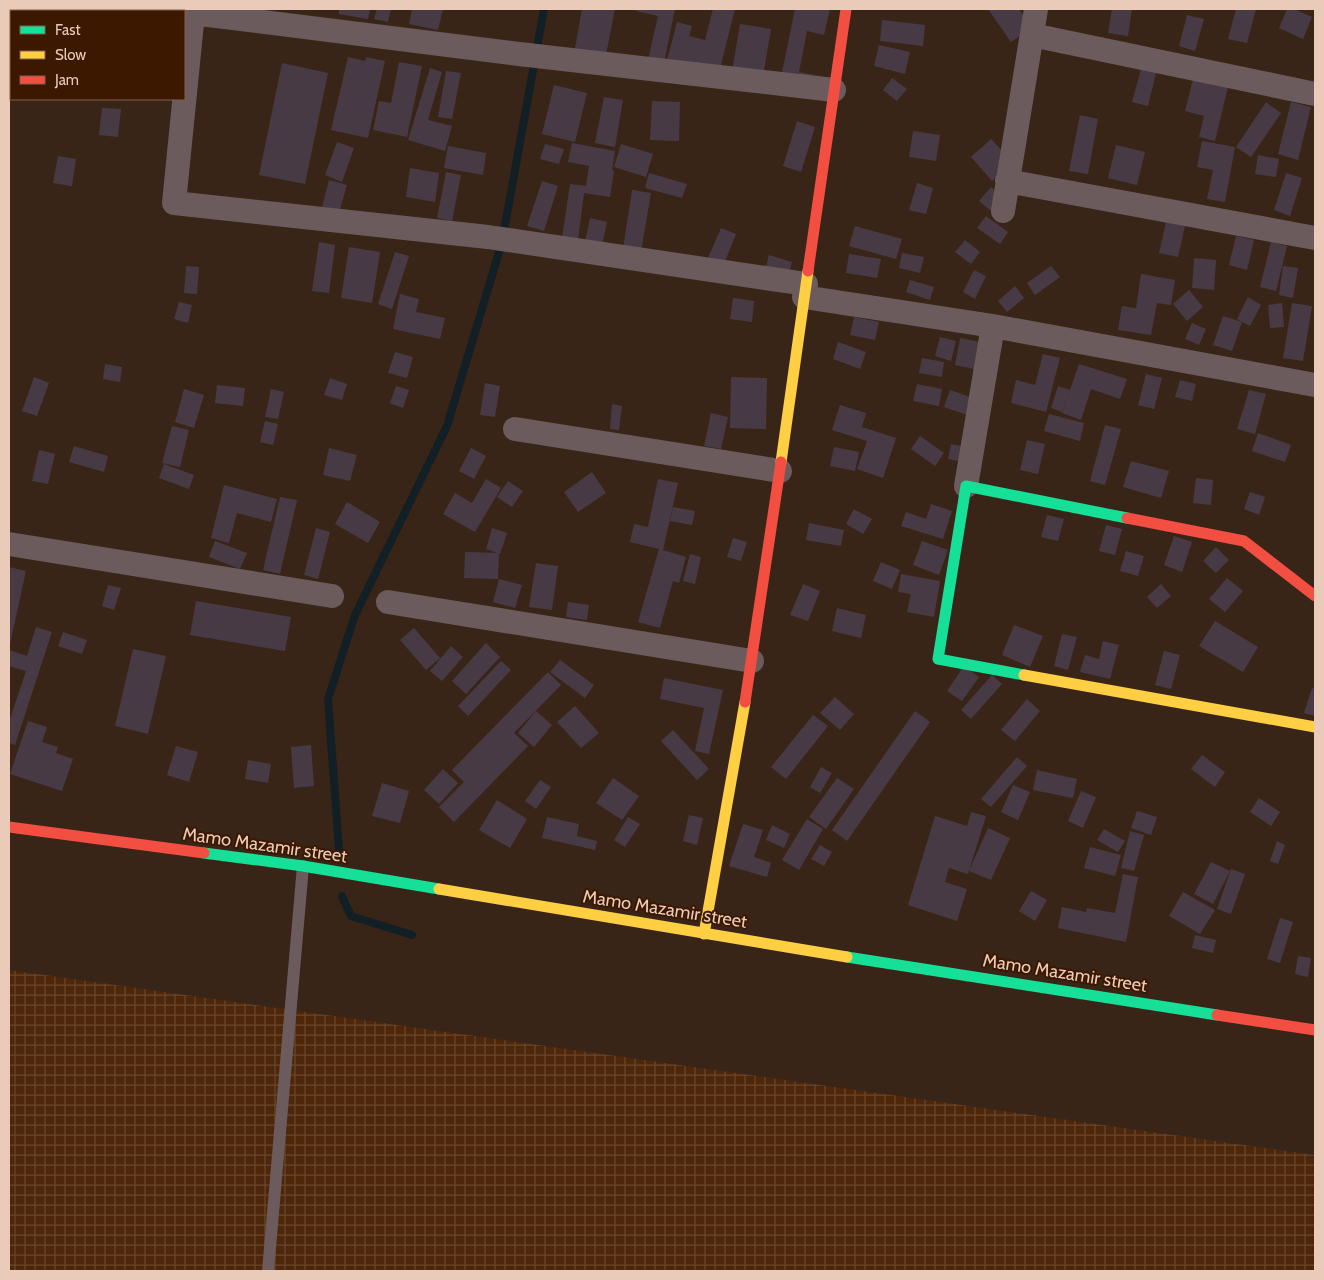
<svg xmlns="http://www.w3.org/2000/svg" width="1324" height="1280" font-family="Cabin,sans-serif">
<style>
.industrial{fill:url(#industrial-grid)}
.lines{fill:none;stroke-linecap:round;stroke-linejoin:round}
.stream{stroke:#122026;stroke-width:8}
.building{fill:#483a45}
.lane{stroke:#6b5b5d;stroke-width:12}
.street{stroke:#6b5b5d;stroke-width:24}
.fast{stroke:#16e098;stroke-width:11}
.slow{stroke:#ffcf43;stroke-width:11}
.jam{stroke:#f24e42;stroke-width:11}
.labels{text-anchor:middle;stroke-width:4;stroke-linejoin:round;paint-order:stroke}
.street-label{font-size:18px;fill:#eacbb9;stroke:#3c1800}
</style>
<defs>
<pattern id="industrial-grid" width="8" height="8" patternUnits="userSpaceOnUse" patternTransform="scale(1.25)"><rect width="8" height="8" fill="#4e270a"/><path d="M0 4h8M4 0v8" fill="none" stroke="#68452c"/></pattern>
</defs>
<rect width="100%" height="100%" fill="#392517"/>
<!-- industrial -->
<path class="industrial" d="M9,970L1315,1155V1271H9Z"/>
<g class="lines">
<!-- stream -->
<path class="stream" d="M339,850L328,699L355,615L447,426L502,242L544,9
M342,896L351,916L412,935"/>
</g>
<!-- building -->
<path class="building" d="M339,9H370L368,19L339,14Z
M377,9H391L388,22L374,19Z
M412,9H443L438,30L409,24Z
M582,9H615L605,60L574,54Z
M637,9H675L663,67L647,64L658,16L636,11Z
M713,9H735L718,77L666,64L677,22L692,26L689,36L705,40Z
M795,9H830L824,35L807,31L799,72L819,76L817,89L780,82Z
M988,9H1019L1032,28L1011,42Z
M1112,9H1132L1128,36L1108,33Z
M1236,9H1256L1247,43L1228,39Z
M1287,9H1294L1312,17L1303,39L1279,28Z
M1187,15L1204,19L1195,51L1179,46Z
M882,20L925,25L923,46L880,41Z
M740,24L771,29L762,82L731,77Z
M879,45L910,52L905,74L874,66Z
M348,57L365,61L366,57L385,61L368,138L331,130Z
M399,62L422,66L407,137L373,130L379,101L391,103Z
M282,63L328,73L305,184L259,175Z
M430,68L442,72L428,120L452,126L445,151L408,140Z
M1141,69L1156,73L1148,106L1132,102Z
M446,71L461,73L452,119L438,117Z
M892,78L907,89L897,101L883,90Z
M1193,79L1228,87L1215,141L1199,137L1204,116L1185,111Z
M554,85L587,93L575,142L542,134Z
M604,97L623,100L615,147L595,143Z
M652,101L680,102L679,141L650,140Z
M1266,102L1281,113L1251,157L1236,147Z
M1291,102L1311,107L1298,160L1278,154Z
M102,108L121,109L118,137L99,135Z
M1080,115L1098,119L1088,174L1069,171Z
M797,121L815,127L801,172L783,166Z
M913,131L940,135L936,161L909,157Z
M991,139L1013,162L992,181L971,157Z
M1202,141L1235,147L1225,202L1207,199L1213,170L1197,167Z
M337,142L354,148L342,182L325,175Z
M572,143L615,151L612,170L614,171L610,197L584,193L578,240L562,238L570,184L586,186L589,166L568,162Z
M545,144L564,149L559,164L540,159Z
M621,144L653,154L646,177L614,167Z
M1116,145L1145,152L1137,185L1108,178Z
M448,146L486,153L483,175L444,168Z
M1258,155L1279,159L1276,177L1255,174Z
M58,156L76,159L72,186L53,183Z
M410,168L439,173L435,202L406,197Z
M446,172L461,175L452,221L437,218Z
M649,173L687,184L682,198L645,188Z
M1286,173L1302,178L1290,216L1274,210Z
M329,180L347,185L339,212L322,207Z
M542,181L558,186L544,231L527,226Z
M917,183L933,188L926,214L909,210Z
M991,187L1003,197L991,211L979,201Z
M632,190L651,193L641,252L623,249Z
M986,216L1008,232L1000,244L977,228Z
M590,218L607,222L602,245L585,242Z
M1166,222L1185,226L1178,257L1159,253Z
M855,226L902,239L896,259L849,246Z
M721,228L736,234L724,264L708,258Z
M1236,236L1254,240L1247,270L1229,265Z
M965,240L980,252L971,264L955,252Z
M319,242L335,245L329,293L312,291Z
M1271,242L1287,246L1276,291L1260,287Z
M349,247L380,252L372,303L341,298Z
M395,252L409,256L392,309L378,304Z
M902,253L924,257L920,273L899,268Z
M849,254L881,259L877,278L846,273Z
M769,255L792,262L788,276L765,270Z
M1194,258L1216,260L1214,290L1192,288Z
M186,266L199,267L197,294L184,293Z
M1051,266L1060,277L1035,295L1027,283Z
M1283,266L1298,268L1293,298L1279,295Z
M974,270L986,276L975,299L963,292Z
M1141,274L1175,280L1171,305L1157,303L1151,335L1118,330L1122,306L1136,308Z
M910,280L934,287L930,300L906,292Z
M1015,286L1024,298L1007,312L998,301Z
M1189,290L1203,307L1187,321L1173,304Z
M400,294L419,299L416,312L445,318L440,339L393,329Z
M1248,297L1261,305L1250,326L1237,319Z
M733,298L754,301L752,322L730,319Z
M179,302L192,305L188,323L174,319Z
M1282,303L1284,327L1270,328L1268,305Z
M1292,303L1312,306L1303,361L1283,358Z
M1223,316L1242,322L1232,351L1213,345Z
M854,317L879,322L875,340L850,335Z
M1192,323L1206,329L1199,345L1185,339Z
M940,337L956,341L951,361L935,356Z
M960,338L980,342L974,369L955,365Z
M838,342L866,352L860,369L833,359Z
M395,352L413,357L407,378L388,373Z
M1043,354L1060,358L1046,412L1011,403L1016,380L1035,385Z
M922,358L944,362L942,377L919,373Z
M105,364L122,367L120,382L103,379Z
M1079,364L1127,379L1120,399L1091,389L1081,420L1062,413Z
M1146,374L1162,378L1154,409L1138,405Z
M34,377L49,383L37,416L22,411Z
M731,377L767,378L766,429L730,428Z
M330,378L347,384L342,400L324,395Z
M1180,380L1196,384L1192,401L1175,397Z
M485,383L500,386L495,417L480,415Z
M917,384L942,389L939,406L913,401Z
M217,385L245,388L243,406L215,403Z
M396,386L409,390L403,408L390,403Z
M1058,386L1070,390L1062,412L1051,408Z
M184,389L204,395L194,428L175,422Z
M271,389L284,392L278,419L265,417Z
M950,390L973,398L967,415L944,407Z
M1249,390L1266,394L1255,434L1237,429Z
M612,404L622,406L619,430L610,429Z
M840,405L866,413L862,427L896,438L883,478L857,469L867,441L832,430Z
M711,413L728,417L721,449L704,446Z
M1049,414L1084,423L1080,441L1044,431Z
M265,421L278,424L273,445L260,442Z
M1105,425L1121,429L1105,485L1090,481Z
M172,426L189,430L180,467L162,463Z
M1258,433L1291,445L1285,462L1252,451Z
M920,436L944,453L935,466L911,449Z
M1027,440L1045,444L1038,474L1020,470Z
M951,444L967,447L964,462L948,459Z
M74,446L108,456L104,472L69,462Z
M834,447L859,452L855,471L830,466Z
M329,448L357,455L350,481L323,475Z
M471,448L486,456L474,479L459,471Z
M39,450L55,454L48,484L32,481Z
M1131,461L1169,471L1161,498L1123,487Z
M164,464L194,475L189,489L159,478Z
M592,472L606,493L578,512L564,492Z
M1196,478L1213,480L1211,505L1193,503Z
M486,479L501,488L475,532L443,514L455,493L472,503Z
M658,479L678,483L663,550L686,557L679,583L673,581L660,628L638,622L659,549L630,542L634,524L648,527Z
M508,481L523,491L512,507L497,497Z
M224,485L277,499L271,522L237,513L229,543L211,538Z
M1250,492L1265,497L1259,515L1244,509Z
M280,497L297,500L280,574L263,570Z
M347,502L380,522L368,543L335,524Z
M931,504L952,511L943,539L901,526L906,512L926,519Z
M673,507L695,511L692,525L670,521Z
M854,509L872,519L863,534L846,524Z
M1047,515L1064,519L1058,541L1041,537Z
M809,523L844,530L841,546L806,540Z
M1106,525L1122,529L1115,555L1099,551Z
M316,528L330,532L318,579L304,575Z
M492,528L507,533L500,554L486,549Z
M1174,536L1192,542L1182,572L1164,565Z
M733,538L747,542L741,561L727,557Z
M215,541L247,553L240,569L209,557Z
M922,541L948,550L939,575L913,565Z
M1216,547L1229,560L1216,573L1203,561Z
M1126,551L1144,556L1138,576L1120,571Z
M465,552L499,553L498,579L464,578Z
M690,554L701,557L695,584L683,581Z
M881,562L900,570L892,589L873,581Z
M536,563L558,566L552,610L529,607Z
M9,567L26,571L10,644H9Z
M901,574L940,581L934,617L907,612L911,594L898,592Z
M1227,578L1243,591L1225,612L1209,599Z
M499,579L522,585L515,608L493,602Z
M803,584L820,591L808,621L790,615Z
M1161,584L1171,596L1157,608L1147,597Z
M108,585L121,588L114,610L102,606Z
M196,601L291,617L285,651L190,635Z
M568,602L589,605L587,620L566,617Z
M837,608L866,615L861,638L832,631Z
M1215,621L1258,647L1243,672L1199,646Z
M1014,625L1043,636L1030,667L1002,655Z
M36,627L52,632L15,745L9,743V722L26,671L9,666V650L27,656Z
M414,628L440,658L426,670L400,640Z
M63,632L87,640L82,654L58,646Z
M1062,634L1077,637L1068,670L1054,666Z
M1103,641L1119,645L1110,679L1080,672L1085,655L1099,659Z
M486,643L500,657L466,694L452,681Z
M451,646L463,657L442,681L430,671Z
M133,649L166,656L148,734L115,726Z
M1164,651L1180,655L1171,689L1155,685Z
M560,660L594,685L585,698L550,672Z
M501,661L511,670L468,716L458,706Z
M964,666L979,677L962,701L947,691Z
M548,672L561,685L514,733L528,746L454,822L439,807L464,782L452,770Z
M992,675L1002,684L971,719L961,710Z
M664,678L723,690L709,754L695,751L704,708L660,699Z
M1312,688L1315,689V716L1304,713Z
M835,697L854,714L840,730L820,713Z
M1027,699L1040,711L1015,741L1001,730Z
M575,706L599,733L581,748L557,722Z
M536,711L552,725L534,747L518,733Z
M915,711L930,722L847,841L832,830Z
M813,715L828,726L786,779L771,767Z
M28,721L47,727L42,742L58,747L56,753L73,759L62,791L10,774Z
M673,730L709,769L697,780L661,741Z
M311,745L314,786L294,788L291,747Z
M176,746L198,752L189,782L167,775Z
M1202,755L1225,772L1215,787L1191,769Z
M1017,757L1027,766L991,807L981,799Z
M248,760L271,764L268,783L245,779Z
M821,767L832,773L820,793L810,787Z
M443,769L458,783L439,804L424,790Z
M1037,770L1077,779L1073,798L1033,790Z
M613,778L639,796L622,820L596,803Z
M837,778L854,789L826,829L809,817Z
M540,780L551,787L536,809L525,801Z
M382,783L409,791L400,823L372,816Z
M1013,785L1030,792L1018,820L1001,812Z
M1081,791L1096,797L1083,828L1068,821Z
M1259,798L1280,812L1271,826L1250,812Z
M497,800L527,819L510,848L479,830Z
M1137,811L1157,817L1151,835L1131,828Z
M971,812L986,816L968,874L949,868L945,882L967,889L957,921L908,905L935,816L967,826Z
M689,815L703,818L697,845L683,841Z
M547,817L579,824L577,836L597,841L595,850L542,838Z
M628,817L640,824L625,847L614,840Z
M807,819L823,829L799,870L782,860Z
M743,824L763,830L754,857L771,863L767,877L729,866Z
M772,825L790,834L784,848L766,840Z
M988,828L1010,838L991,880L969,871Z
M1104,829L1125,841L1118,852L1097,840Z
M1130,831L1144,835L1134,871L1121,868Z
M1277,841L1285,845L1278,864L1270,861Z
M820,845L832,852L824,866L811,859Z
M1090,847L1121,855L1115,876L1084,868Z
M1211,862L1230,871L1213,904L1194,894Z
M1231,869L1245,874L1231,914L1217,909Z
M1123,874L1138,877L1126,942L1058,928L1062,907L1086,912L1087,908L1115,913Z
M1031,891L1047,900L1035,921L1019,911Z
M1183,892L1215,910L1200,934L1169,916Z
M1280,918L1293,922L1280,963L1267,959Z
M1195,935L1216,940L1213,953L1192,948Z
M1298,956L1311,958L1308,977L1295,974Z"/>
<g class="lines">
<!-- lane -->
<path class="lane" d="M268,1271L303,866"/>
<!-- street -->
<path class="street" d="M151,9L179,11
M184,12L519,54L834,90
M193,13L174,203L488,237L806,284
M1032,35L1315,94
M1007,181L1315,238
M1003,211L1036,9
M804,297L993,326L966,486
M993,326L1315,385
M515,429L780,471
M9,544L332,596
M388,602L752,661"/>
<!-- fast -->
<path class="fast" d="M1024,675L938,659L966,486L1127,518
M204,853L303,866L439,889
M847,957L1217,1015"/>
<!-- slow -->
<path class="slow" d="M9,59L11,39
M781,462L808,271
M1024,675L1315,727
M439,889L847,957
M704,934L745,702"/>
<!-- jam -->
<path class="jam" d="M15,9V11
M808,271L846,9
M1127,518L1244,541L1315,596
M745,702L781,462
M9,827L204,853
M1217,1015L1315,1030"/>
</g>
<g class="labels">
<!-- street labels -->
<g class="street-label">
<text transform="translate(265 845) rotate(8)" y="6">Mamo Mazamir street</text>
<text transform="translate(665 909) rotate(9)" y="6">Mamo Mazamir street</text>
<text transform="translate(1065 973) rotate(9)" y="6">Mamo Mazamir street</text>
</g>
</g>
<!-- border -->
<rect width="1324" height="1280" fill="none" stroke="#eacbb9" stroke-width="20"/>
<!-- legend -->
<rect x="10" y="10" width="175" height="90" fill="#3c1800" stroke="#82604a"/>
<rect x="20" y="26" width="25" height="8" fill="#16e098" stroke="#82604a"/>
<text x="55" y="35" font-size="15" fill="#eacbb9">Fast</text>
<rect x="20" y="51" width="25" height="8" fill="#ffcf43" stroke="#82604a"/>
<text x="55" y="60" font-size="15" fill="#eacbb9">Slow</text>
<rect x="20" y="76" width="25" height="8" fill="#f24e42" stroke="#82604a"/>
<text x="55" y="85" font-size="15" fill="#eacbb9">Jam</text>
</svg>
